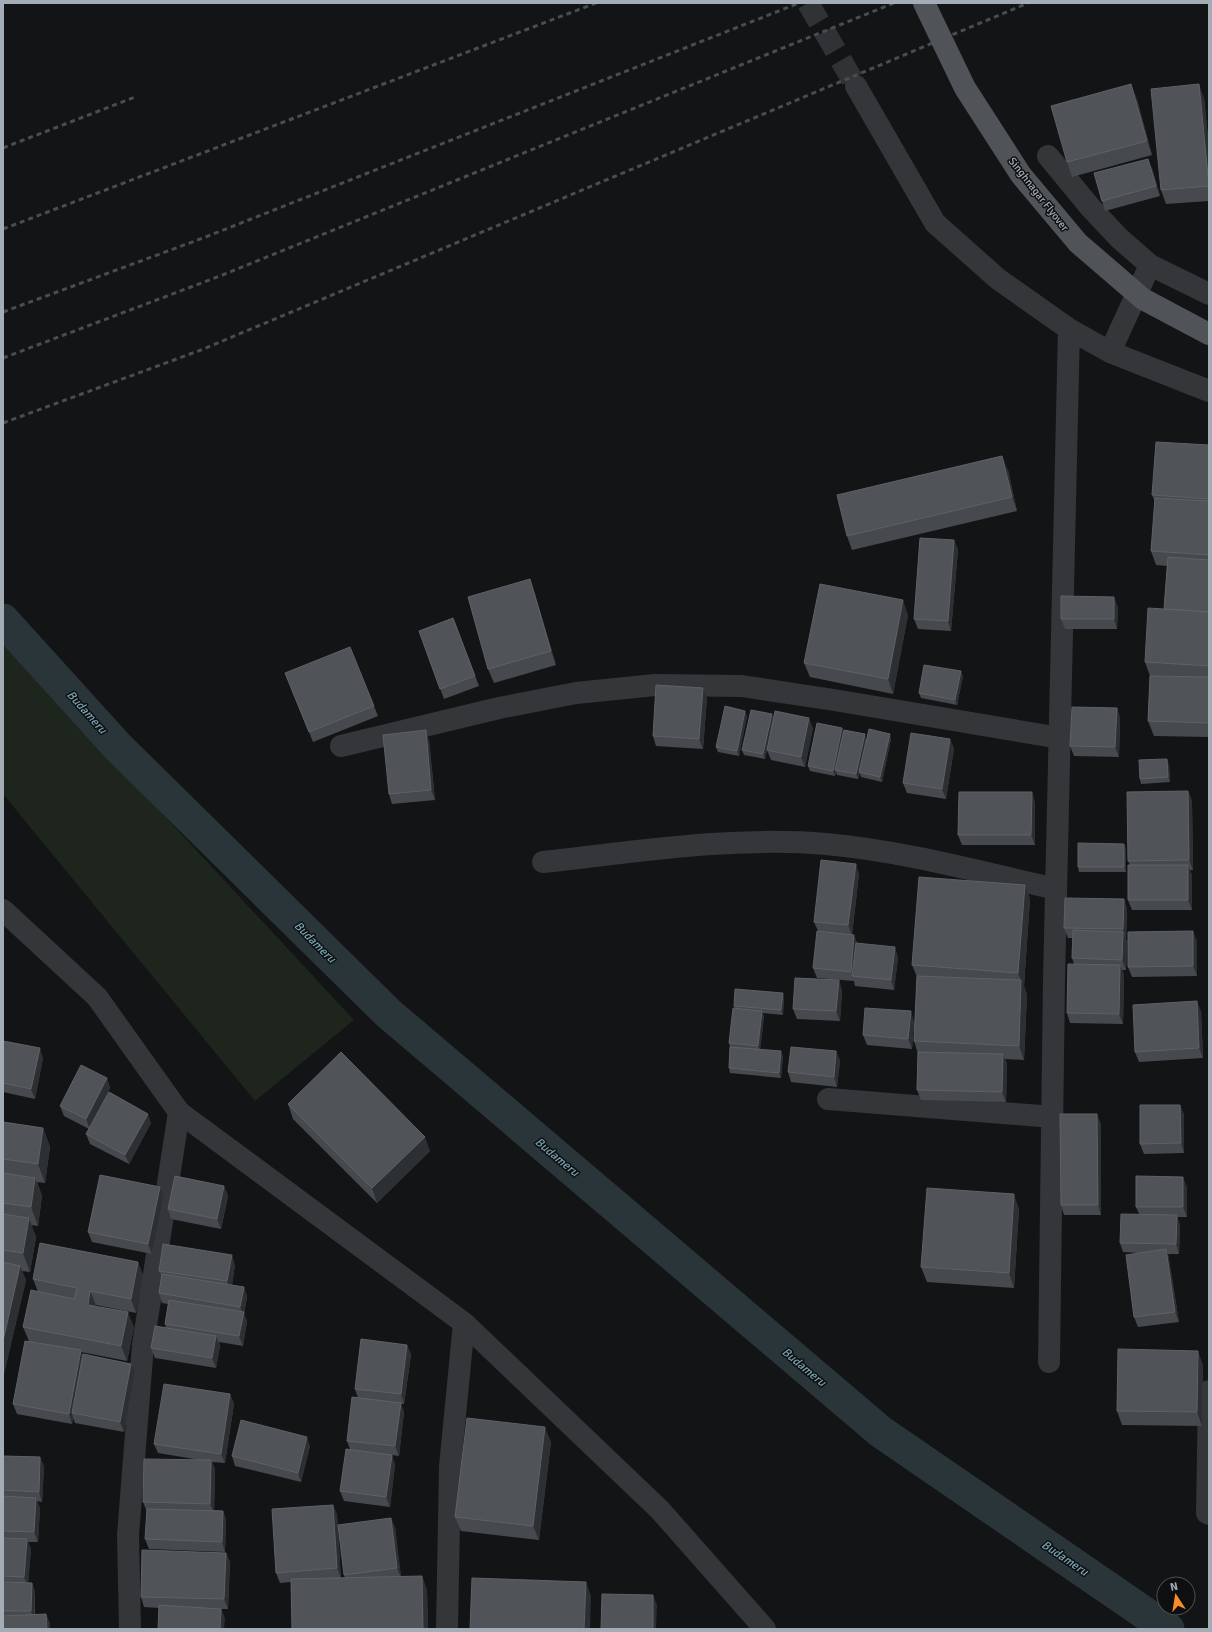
<svg xmlns="http://www.w3.org/2000/svg" width="1212" height="1632" font-family="Signika,sans-serif">
<style>
.green{fill:#1d251d}
.lines{fill:none;stroke-linecap:round;stroke-linejoin:round}
.canal{stroke:#293539;stroke-width:33}
.minor-tunnel{stroke:#303335;stroke-width:22;stroke-dasharray:22 11;stroke-linecap:butt}
.minor{stroke:#34363a;stroke-width:22}
.rail{stroke:#494d51;stroke-width:3;stroke-dasharray:5 4;stroke-linecap:butt}
.primary-bridge{stroke:#505459;stroke-width:22}
.wall{fill:#46494d}
.shaded-wall{fill:#2d3032}
.building{fill:#505458;stroke:#5d6267}
.labels{text-anchor:middle;stroke-width:3;stroke-linejoin:round;paint-order:stroke}
.street-label{font-size:11px;fill:#a4adb6;stroke:#0e0f10}
.water-label{font-size:12px;font-style:italic;fill:#79a3b3;stroke:#0e0f10}
</style>
<rect width="100%" height="100%" fill="#131415"/>
<!-- green -->
<path class="green" d="M3,642L354,1020L255,1101L3,794Z"/>
<g class="lines">
<!-- canal -->
<path class="canal" d="M3,620L118,747L388,1013L881,1432L1168,1629"/>
<!-- minor-tunnel -->
<path class="minor-tunnel" d="M808,3L856,86"/>
<!-- minor -->
<path class="minor" d="M856,86L935,223L998,279L1069,329L1110,352L1209,391
M1048,156L1090,207L1119,238L1150,265L1209,294
M1110,352L1150,265
M341,746L499,708L576,693L655,685L742,686L834,700L1060,738
M543,862C636,852 731,836 826,844C904,851 980,872 1056,889
M3,910L97,997L179,1112L464,1323L660,1510L765,1629
M828,1099L1053,1117
M1049,1362L1054,980L1069,329
M1209,1391L1207,1513L1209,1514
M130,1629L128,1535L143,1345L179,1112
M447,1629L450,1466L464,1323"/>
<!-- rail -->
<path class="rail" d="M3,148L135,97
M3,229L596,3
M3,312L203,238L799,3
M3,358L220,276L894,3
M3,423L201,350L1028,3"/>
<!-- primary-bridge -->
<path class="primary-bridge" d="M924,3L965,88L1021,175L1078,243L1143,299L1209,334"/>
</g>
<!-- wall -->
<path class="wall" d="M1204,98L1209,148V201L1166,204L1161,190Z
M1137,99L1152,155L1072,177L1067,162Z
M1152,168L1160,196L1105,211L1102,201Z
M1209,445V737L1154,736L1148,721L1150,676L1145,662L1164,609L1167,566L1156,565L1151,551L1155,502L1152,495Z
M1008,470L1017,511L852,550L847,536Z
M954,540L958,550L951,631L918,629L914,619Z
M535,594L556,665L494,683L488,669Z
M1118,607L1117,629H1065L1061,619Z
M908,615L893,694L810,677L804,663Z
M453,618L479,686L444,699L419,631Z
M285,673L374,706L378,716L313,742Z
M963,676L957,705L921,698L919,693Z
M707,698L703,749L656,746L653,736Z
M1117,708L1120,718L1119,757L1074,756L1070,746Z
M747,716L739,756L718,752L716,747Z
M773,719L813,728L805,767L771,760L767,750L771,733L765,759L744,755L742,750Z
M842,728L843,732L866,739H891L882,782L861,777L860,773L858,779L837,775L836,772L835,776L810,771L808,766Z
M950,739L954,749L946,799L907,793L903,783Z
M429,740L435,800L392,804L389,794Z
M1169,764L1170,782L1141,784L1140,779Z
M1188,791L1192,801L1193,870H1190L1192,875V910H1132L1128,900L1130,865L1128,861Z
M1035,802V845H962L958,835Z
M1126,849V872H1079L1078,867Z
M859,874L852,935L857,943L898,957L894,990L855,986L854,981L817,978L813,968L818,931L814,922Z
M1025,885L1030,899L1024,986L1027,995L1024,1060L1005,1059L1007,1064L1006,1102L921,1100L917,1090L918,1054L914,1041L917,977L912,965Z
M1124,899L1127,909L1126,939L1127,942L1126,970H1122L1124,975L1123,1024L1070,1023L1067,1013L1074,964L1072,958L1073,938H1068L1064,928Z
M1197,941V976L1132,977L1128,967Z
M842,990L840,1021L797,1019L793,1009Z
M784,998L783,1015L763,1013L764,1016L760,1049L783,1056L781,1078L730,1073L729,1068L730,1047L729,1043L735,1009L734,1006Z
M1201,1011L1203,1058L1139,1062L1135,1052Z
M914,1021L912,1049L867,1045L863,1035Z
M3,1041L43,1058L35,1099L3,1092Z
M836,1051L840,1061L837,1087L791,1082L788,1072Z
M107,1078L110,1088L97,1116L151,1123L129,1164L90,1144L86,1134L89,1129L64,1116L60,1106Z
M288,1104L430,1151L377,1203L293,1119Z
M1180,1105L1184,1115V1153L1144,1154L1140,1144Z
M3,1122L43,1128L50,1147L45,1183L37,1182L42,1196L38,1226L31,1225L36,1237L30,1272L22,1271L26,1280L3,1378Z
M1101,1124V1215H1064L1061,1205Z
M224,1186L228,1196L221,1229L171,1219L168,1209Z
M160,1187L164,1196L152,1254L92,1242L88,1232Z
M1187,1187V1217H1177L1180,1225L1179,1254H1168L1169,1259L1179,1322L1138,1327L1134,1317L1139,1253L1123,1252L1120,1243L1139,1214L1136,1207Z
M1019,1209L1014,1288L927,1282L921,1267Z
M138,1262L143,1276L136,1313L96,1305L95,1306L134,1327L127,1361L81,1352L82,1355L135,1373L124,1432L75,1423L73,1418L72,1424L17,1414L13,1404L29,1341L23,1327L38,1292L33,1279Z
M235,1265L232,1285L244,1287L247,1297L244,1314L247,1321L243,1346L219,1342L220,1346L216,1368L155,1358L151,1348L166,1328L165,1324L168,1304L162,1303L159,1293L162,1278L159,1271Z
M407,1345L411,1355L404,1404H401L404,1412L399,1456L392,1455L395,1465L390,1507L344,1501L340,1491L350,1449L347,1441L358,1398L355,1389Z
M1203,1365L1202,1426L1122,1425L1117,1411Z
M230,1394L234,1404L225,1463L212,1462L215,1470L214,1510L223,1511L226,1520L225,1552L149,1549L145,1539L147,1512L143,1502L200,1460L158,1453L154,1444Z
M551,1442L539,1540L461,1531L455,1517Z
M310,1446L301,1482L235,1466L232,1456Z
M3,1456L40,1457L44,1467L42,1502L37,1501L40,1508L38,1542H28L31,1549L28,1583H32L35,1592V1615L46,1614L50,1624L3,1629Z
M333,1505L337,1515L341,1578H345L344,1575L395,1527L401,1577L422,1576L427,1591L428,1629H292L291,1582L280,1583L276,1573Z
M226,1553L230,1562L228,1609H221L225,1619L159,1608L144,1607L141,1597Z"/>
<!-- shaded-wall -->
<path class="shaded-wall" d="M1131,84L1137,99L1152,155L1147,141Z
M1199,84L1204,98L1209,148V187Z
M1148,159L1152,168L1160,196L1156,186Z
M1002,456L1008,470L1017,511L1012,497Z
M954,540L958,550L951,631L948,621Z
M530,579L535,594L556,665L551,651Z
M1114,597L1118,607L1117,629L1114,619Z
M903,600L908,615L893,694L888,679Z
M961,671L963,676L957,705L955,700Z
M703,688L707,698L703,749L699,739Z
M1117,708L1120,718L1119,757L1115,747Z
M745,711L747,716L739,756L737,751Z
M772,714L774,719L765,759L763,754Z
M809,718L813,728L805,767L801,757Z
M842,728L844,733L835,770L836,772L835,776L833,771Z
M426,730L429,740L435,800L431,790Z
M865,734L866,739L859,772L860,773L858,779L856,774Z
M890,734L891,739L882,782L880,777Z
M950,739L954,749L946,799L942,789Z
M1167,759L1169,764L1170,782L1168,777Z
M1188,791L1192,801L1193,870L1189,860Z
M1032,792L1035,802V845L1031,835Z
M1124,844L1126,849V872L1124,867Z
M856,864L859,874L852,935L848,925Z
M1188,865L1192,875V910L1188,900Z
M1025,885L1030,899L1024,986L1027,995L1024,1060L1019,1046L1021,981L1018,973Z
M1124,899L1127,909L1126,939L1123,929Z
M1193,931L1197,941V976L1193,966Z
M1123,932L1127,942L1126,970L1122,960Z
M854,935L858,945L853,976L851,972Z
M895,947L898,957L894,990L891,980Z
M1120,965L1124,975L1123,1024L1119,1014Z
M839,980L842,990L840,1021L836,1011Z
M783,993L784,998L783,1015L781,1010Z
M1197,1001L1201,1011L1203,1058L1199,1048Z
M762,1011L764,1016L760,1051L758,1046Z
M911,1011L914,1021L912,1049L908,1039Z
M40,1048L43,1058L35,1099L31,1089Z
M781,1051L783,1056L781,1078L779,1073Z
M836,1051L840,1061L837,1087L834,1077Z
M1003,1054L1007,1064L1006,1102L1002,1092Z
M107,1078L110,1088L90,1129L86,1119Z
M1180,1105L1184,1115V1153L1181,1143Z
M148,1114L151,1123L129,1164L125,1155Z
M1097,1114L1101,1124V1215L1098,1205Z
M43,1128L50,1147L45,1183L38,1164Z
M425,1137L430,1151L377,1203L372,1188Z
M1183,1177L1187,1187V1217L1183,1207Z
M35,1178L42,1196L38,1226L31,1207Z
M224,1186L228,1196L221,1229L217,1219Z
M160,1187L164,1196L152,1254L148,1244Z
M1014,1194L1019,1209L1014,1288L1009,1273Z
M1177,1215L1180,1225L1179,1254L1176,1244Z
M29,1218L36,1237L30,1272L23,1253Z
M1166,1249L1169,1259L1179,1322L1175,1312Z
M232,1255L235,1265L231,1291L227,1281Z
M138,1262L143,1276L136,1313L131,1299Z
M20,1266L26,1280L3,1378V1341Z
M244,1287L247,1297L244,1314L247,1321L243,1346L239,1336L243,1314L240,1307Z
M90,1291L96,1305L93,1319L88,1305Z
M128,1312L134,1327L127,1361L121,1346Z
M216,1336L220,1346L216,1368L212,1358Z
M407,1345L411,1355L404,1404L401,1394Z
M81,1350L84,1360L72,1413L73,1418L72,1424L69,1414Z
M1198,1351L1203,1365L1202,1426L1197,1412Z
M131,1364L135,1373L124,1432L120,1422Z
M230,1394L234,1404L225,1463L221,1454Z
M401,1403L404,1412L399,1456L395,1446Z
M545,1427L551,1442L539,1540L533,1526Z
M307,1437L310,1446L301,1482L298,1473Z
M392,1455L395,1465L390,1507L386,1497Z
M40,1457L44,1467L42,1502L39,1492Z
M211,1460L215,1470L214,1513L210,1504Z
M36,1498L40,1508L38,1542L34,1532Z
M333,1505L337,1515L341,1578L337,1568Z
M223,1511L226,1520L225,1552L222,1542Z
M391,1518L395,1527L401,1578L397,1568Z
M27,1539L31,1549L28,1587L24,1577Z
M226,1553L230,1562L228,1609L224,1599Z
M422,1576L427,1591L428,1629H423Z
M586,1582L591,1596L590,1629H584Z
M32,1583L35,1592L34,1621L31,1611Z
M653,1595L657,1605L656,1629H653Z
M221,1609L225,1619L224,1629H220Z
M46,1614L50,1624V1629H47Z"/>
<!-- building -->
<path class="building" d="M1131,84L1147,141L1067,162L1051,106Z
M1199,84L1209,186L1161,190L1151,89Z
M1148,159L1156,186L1102,201L1094,173Z
M1156,442L1209,445V499L1152,495Z
M1002,456L1012,497L847,536L837,495Z
M1155,498L1209,501V555L1151,551Z
M920,538L954,540L948,621L914,619Z
M1168,557L1209,560V612L1164,609Z
M530,579L551,651L488,669L468,597Z
M820,584L903,600L888,679L804,663Z
M1061,596L1114,597V619H1061Z
M1148,608L1209,612V666L1145,662Z
M453,618L475,676L440,689L419,631Z
M350,647L374,706L309,732L285,673Z
M924,665L961,671L955,700L919,693Z
M1150,676L1209,677V723L1148,721Z
M656,685L703,688L699,739L653,736Z
M725,706L745,711L737,751L716,747Z
M1072,707L1117,708L1115,747L1070,746Z
M751,710L772,714L763,754L742,750Z
M775,711L809,718L801,757L767,750Z
M817,723L842,728L833,771L808,766Z
M869,729L890,734L880,777L859,772Z
M426,730L431,790L389,794L383,735Z
M844,730L865,734L856,774L835,770Z
M911,733L950,739L942,789L903,783Z
M1167,759L1168,777L1140,779L1139,760Z
M1188,791L1189,860L1128,861L1127,792Z
M959,792H1032L1031,835H958Z
M1078,843L1124,844V867H1078Z
M821,860L856,864L848,925L814,922Z
M1128,865H1188V900H1128Z
M919,877L1025,885L1018,973L912,965Z
M1065,898L1124,899L1123,929L1064,928Z
M1073,930L1123,932L1122,960L1072,958Z
M817,931L854,935L851,972L813,968Z
M1193,931V966L1128,967V932Z
M856,943L895,947L891,980L852,976Z
M1068,964L1120,965L1119,1014L1067,1013Z
M917,976L1021,980L1019,1046L914,1041Z
M795,978L839,980L836,1011L793,1009Z
M735,989L783,993L781,1010L734,1006Z
M1197,1001L1199,1048L1135,1052L1133,1005Z
M733,1008L762,1011L758,1046L729,1043Z
M865,1008L911,1011L908,1039L863,1035Z
M3,1041L40,1048L31,1089L3,1083Z
M730,1047L781,1051L779,1073L729,1068Z
M791,1047L836,1051L834,1077L788,1072Z
M341,1052L425,1137L372,1188L288,1104Z
M918,1052L1003,1054L1002,1092L917,1090Z
M81,1065L107,1078L86,1119L60,1106Z
M109,1092L148,1114L125,1155L86,1134Z
M1140,1105H1180L1181,1143L1140,1144Z
M1060,1114H1097L1098,1205H1061Z
M3,1122L43,1128L38,1164L3,1159Z
M3,1173L35,1178L31,1207L3,1203Z
M100,1175L160,1187L148,1244L88,1232Z
M175,1176L224,1186L217,1219L168,1209Z
M1136,1176L1183,1177V1207H1136Z
M927,1188L1014,1194L1009,1273L921,1267Z
M3,1214L29,1218L23,1253L3,1250Z
M1121,1214L1177,1215L1176,1244L1120,1243Z
M40,1243L138,1262L131,1299L90,1291L88,1305L128,1312L121,1346L23,1327L31,1290L74,1299L77,1288L33,1279Z
M163,1244L232,1255L227,1281L159,1271Z
M1166,1249L1175,1312L1134,1317L1126,1255Z
M3,1262L20,1266L3,1341Z
M162,1274L244,1287L240,1307L159,1293Z
M169,1300L244,1312L239,1336L165,1324Z
M155,1326L216,1336L212,1358L151,1348Z
M361,1339L407,1345L401,1394L355,1389Z
M25,1341L81,1350L69,1414L13,1404Z
M1118,1349L1198,1351L1197,1412L1117,1411Z
M83,1354L131,1364L120,1422L72,1413Z
M164,1384L230,1394L221,1454L154,1444Z
M352,1397L401,1403L395,1446L347,1441Z
M467,1418L545,1427L533,1526L455,1517Z
M241,1420L307,1437L298,1473L232,1456Z
M346,1449L392,1455L386,1497L340,1491Z
M3,1456L40,1457L39,1492L3,1490Z
M144,1459L211,1460L210,1504L143,1502Z
M3,1496L36,1498L34,1532L3,1531Z
M333,1505L337,1568L276,1573L272,1509Z
M147,1509L223,1511L222,1542L145,1539Z
M391,1518L397,1568L344,1575L338,1525Z
M3,1538L27,1539L24,1577L3,1576Z
M142,1550L226,1553L224,1599L141,1597Z
M422,1576L423,1629H292L291,1579Z
M472,1578L586,1582L584,1629H470Z
M3,1582L32,1583L31,1611H3Z
M602,1594L653,1595V1629H601Z
M159,1605L221,1609L220,1629H158Z
M46,1614L47,1629H3V1616Z"/>
<g class="labels">
<!-- street labels -->
<g class="street-label">
<text transform="translate(1039 194) rotate(52)" y="4">Singhnagar Flyover</text>
</g>
<!-- water labels -->
<g class="water-label">
<text transform="translate(87 712) rotate(48)" y="4">Budameru</text>
<text transform="translate(315 942) rotate(45)" y="4">Budameru</text>
<text transform="translate(557 1157) rotate(40)" y="4">Budameru</text>
<text transform="translate(804 1367) rotate(40)" y="4">Budameru</text>
<text transform="translate(1065 1558) rotate(34)" y="4">Budameru</text>
</g>
</g>
<!-- border -->
<rect width="1212" height="1632" fill="none" stroke="#a4adb6" stroke-width="8"/>
<!-- north arrow -->
<g transform="translate(1176 1596) rotate(348)"><circle r="19" fill="#0e0f10" stroke="#4a4e52"/>
<path d="M0-3L7 15L0 10L-7 15Z" fill="#fa8b26"/>
<text y="-6" font-size="11" font-weight="bold" text-anchor="middle" fill="#a4adb6">N</text>
</g>
</svg>
